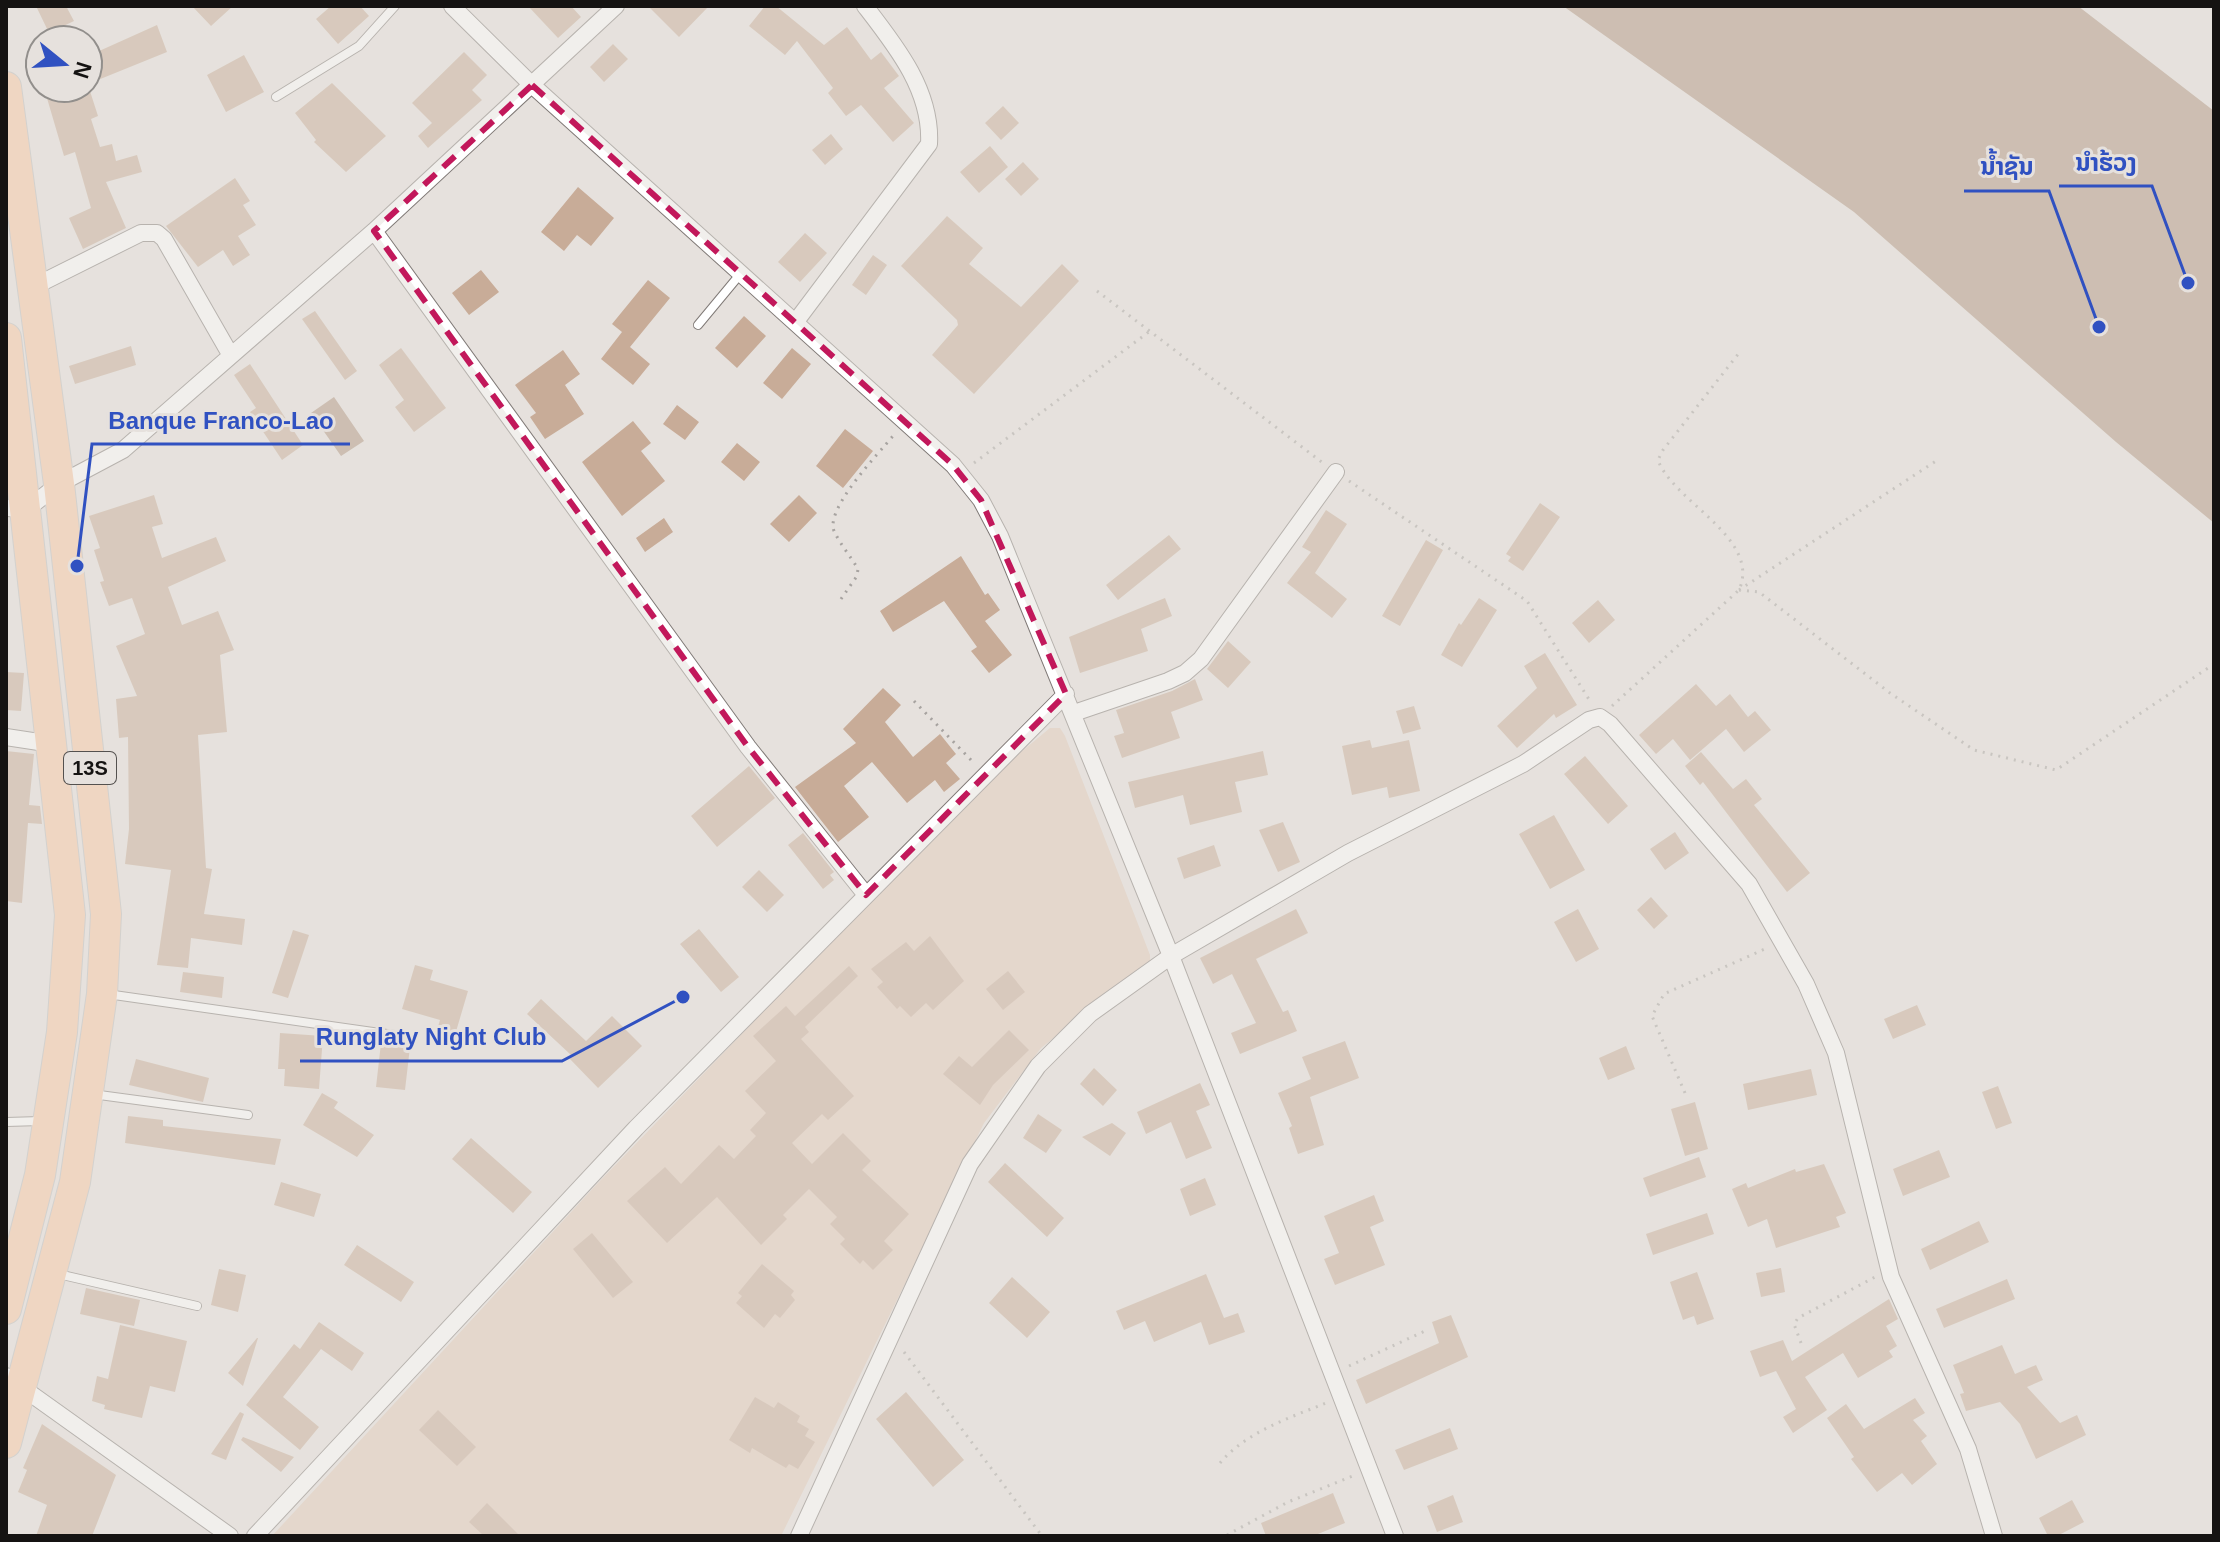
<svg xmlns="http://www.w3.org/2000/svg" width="2220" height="1542" font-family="Helvetica,'Noto Sans Lao',sans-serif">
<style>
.green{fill:#e2c9b8}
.water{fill:#af937f}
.building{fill:#c8ac98}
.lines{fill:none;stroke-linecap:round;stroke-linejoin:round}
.lane-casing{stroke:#807a77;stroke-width:10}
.street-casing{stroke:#807a77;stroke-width:18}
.highway-casing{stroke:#bdbdbd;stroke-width:32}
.path{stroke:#a7a3a0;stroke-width:3;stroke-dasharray:2 6;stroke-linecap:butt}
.lane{stroke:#fff;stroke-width:8}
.street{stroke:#fff;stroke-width:16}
.highway{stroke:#fac7a3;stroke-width:30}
.marked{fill:none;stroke:#c2185b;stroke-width:6;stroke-dasharray:16 10;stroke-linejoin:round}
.labels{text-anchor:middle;stroke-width:6;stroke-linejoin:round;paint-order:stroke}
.shield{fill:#e6e1dd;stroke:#54514f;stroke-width:2}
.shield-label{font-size:20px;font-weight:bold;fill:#151312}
.leader{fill:none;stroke:#3051c1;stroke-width:3}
.callout-dot{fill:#3051c1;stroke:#e6e1dd;stroke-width:3}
.callout-label{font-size:24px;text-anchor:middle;font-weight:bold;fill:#3051c1;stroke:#e6e1dd;stroke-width:6;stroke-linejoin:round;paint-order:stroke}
</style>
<rect width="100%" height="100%" fill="#e6e1dd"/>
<!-- green -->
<path class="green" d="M1050,728H1060L1065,736L1150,955V961L1041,1048L984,1123L781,1536H272L597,1184L986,781Z"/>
<!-- water -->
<path class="water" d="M1563,6H2078L2214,111V523L2116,442L1854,212Z
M334,397L364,441L341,456L311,413Z"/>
<!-- building -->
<path class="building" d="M36,6H66L74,21L49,33Z
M192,6H233L211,26Z
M331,6H360L369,16L338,44L316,19Z
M528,6H571L581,17L558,38Z
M648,6H709L679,37Z
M765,6H776L824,45L847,27L871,60L881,52L899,76L884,88L914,123L893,142L861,105L846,116L828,93L833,88L797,41L785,55L749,26Z
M157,25L167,52L88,84V56Z
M613,44L628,59L604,82L590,67Z
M464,52L487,75L472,90L482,100L428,148L418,136L432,123L412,103Z
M244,55L264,92L226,112L207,75Z
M332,83L386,136L346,172L314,142L316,140L295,113Z
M44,88H89L98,116L91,119L100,147L112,144L116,161L137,155L142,172L106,182L126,228L83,249L69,218L91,208L75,152L64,156Z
M1003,106L1019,123L1001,140L985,123Z
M831,134L843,149L825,165L812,150Z
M990,146L1008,167L979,193L960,172Z
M1023,162L1039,179L1021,196L1005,179Z
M235,178L250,201L243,205L256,225L238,236L250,255L233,266L223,250L198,267L166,226Z
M578,187L614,218L591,246L577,235L564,251L541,232Z
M947,216L983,248L969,264L1021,307L1062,264L1079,281L974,394L932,355L958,325L957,320L901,266Z
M805,233L827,253L800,282L778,262Z
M873,255L887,265L866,295L852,285Z
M481,270L499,292L469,315L452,293Z
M648,280L670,298L630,347L650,364L633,385L601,359L622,332L612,324Z
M315,311L357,371L345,380L302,319Z
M744,316L766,336L737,368L715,348Z
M131,346L136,365L75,384L69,366Z
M401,348L446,408L414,432L395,407L404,400L379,365Z
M792,348L811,364L782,399L763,383Z
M563,350L580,374L565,385L584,414L545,439L530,417L536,413L515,385Z
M250,364L303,445L282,460L250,412L256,408L234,375Z
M677,405L699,422L685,440L663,424Z
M633,421L651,443L641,451L665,481L622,516L582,462Z
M845,429L873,451L843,488L816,466Z
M737,443L760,462L744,481L721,462Z
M154,495L163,524L152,527L162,558L216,537L226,561L168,587L182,625L218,611L234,650L220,655L227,732L198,735L206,868L212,869L204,914L245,919L242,945L191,938L188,968L157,965L171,870L125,864L129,829L128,737L119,738L116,699L137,696L116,646L145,634L132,598L109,606L100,582L104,581L94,550L100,548L89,516Z
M799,495L817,513L789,542L770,524Z
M1540,503L1560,517L1523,571L1508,561L1511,557L1506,554Z
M1326,510L1347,524L1315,573L1347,599L1332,618L1287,583L1311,552L1302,547Z
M664,518L673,532L645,552L636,538Z
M1169,535L1181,549L1118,600L1106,585Z
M1426,540L1443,550L1400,626L1382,616Z
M961,556L985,595L988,593L1000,610L985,621L1012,655L989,673L971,651L977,647L944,601L893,632L880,611Z
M1165,598L1172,616L1141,629L1148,651L1080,673L1069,637Z
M1479,598L1497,610L1462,667L1441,655L1459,623L1461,625Z
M1598,600L1615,620L1589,643L1572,623Z
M1228,641L1251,662L1228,688L1207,669Z
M1545,653L1577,705L1556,718L1554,714L1517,748L1497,726L1537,688L1524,666Z
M6,672L24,673L21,711L6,710Z
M1195,679L1203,700L1171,712L1180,738L1122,758L1114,736L1124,733L1116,710L1172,691Z
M1696,684L1716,706L1730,694L1748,717L1755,711L1771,730L1744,752L1726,729L1690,760L1673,739L1656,754L1639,735Z
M883,688L901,705L885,722L913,757L940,734L956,754L946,763L960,779L944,792L935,780L907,803L872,762L844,786L869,817L838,842L795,787L856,743L843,729Z
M1414,706L1421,729L1403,734L1396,711Z
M1370,740L1372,748L1409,740L1420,791L1389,798L1387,787L1352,795L1342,746Z
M6,751L34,754L29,805L40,806L42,824L28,823L22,903L6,901Z
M1263,751L1268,775L1235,782L1242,812L1190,825L1183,795L1135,808L1128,782Z
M1701,752L1733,789L1746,779L1762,799L1754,805L1810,873L1787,892L1703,782L1700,785L1685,766Z
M1585,756L1628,806L1608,824L1564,774Z
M749,766L775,798L717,847L691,816Z
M1554,815L1585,870L1550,889L1519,834Z
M1283,822L1300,862L1278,872L1259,830Z
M1675,832L1689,853L1665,870L1650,849Z
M803,833L834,872L830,875L834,880L823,889L788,845Z
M1214,845L1221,866L1184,879L1177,858Z
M759,870L784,895L767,912L742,887Z
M1651,897L1668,916L1654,929L1637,910Z
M1296,909L1308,933L1256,959L1283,1012L1288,1010L1297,1031L1240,1054L1231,1033L1256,1023L1232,974L1213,984L1200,958Z
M1578,909L1599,949L1576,962L1554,922Z
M699,929L739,977L721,992L680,944Z
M293,930L309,935L288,998L272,993Z
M930,936L964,981L933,1010L926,1003L911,1017L900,1006L897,1009L877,987L883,982L871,969L906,942L914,951Z
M415,965L433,970L430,980L468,991L455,1035L437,1030L440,1020L402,1009Z
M849,966L858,976L805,1027L809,1032L801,1039L854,1096L828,1120L822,1114L792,1143L812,1164L843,1133L871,1161L862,1170L909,1214L884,1241L893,1250L873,1270L863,1260L860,1264L840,1244L845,1239L830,1224L837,1217L809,1189L783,1215L787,1219L761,1245L717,1197L667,1243L627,1201L665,1167L681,1184L719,1145L734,1159L756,1136L750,1130L766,1113L745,1091L776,1061L753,1036L786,1006L795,1016Z
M1008,971L1025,992L1003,1010L986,989Z
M183,972L224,977L222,998L180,992Z
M541,999L586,1041L612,1016L642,1046L598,1088L569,1058L571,1055L527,1014Z
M1917,1005L1926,1025L1893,1039L1884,1019Z
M1009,1030L1029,1050L993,1085L980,1105L943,1074L959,1056L972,1067Z
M280,1033L323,1036L319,1089L284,1086L285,1069H278Z
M1345,1041L1359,1078L1310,1097L1324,1145L1298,1154L1289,1128L1292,1126L1278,1093L1311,1079L1302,1057Z
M381,1043L410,1047L405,1090L376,1087Z
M1626,1046L1635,1069L1608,1080L1599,1058Z
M136,1059L209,1078L203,1102L129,1085Z
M1094,1068L1117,1090L1103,1106L1080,1084Z
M1811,1069L1817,1095L1748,1110L1743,1084Z
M1200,1083L1210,1105L1196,1111L1212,1148L1186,1159L1171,1122L1146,1134L1137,1112Z
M1998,1086L2012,1123L1996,1129L1982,1092Z
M322,1093L338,1102L334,1108L374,1135L357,1157L303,1125Z
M1695,1102L1708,1149L1685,1156L1671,1109Z
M1038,1114L1062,1130L1046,1153L1023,1138Z
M128,1116L163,1120V1126L281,1139L275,1165L125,1143Z
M1112,1123L1126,1133L1110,1156L1082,1137Z
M471,1138L532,1192L513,1213L452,1159Z
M1939,1150L1950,1177L1903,1196L1893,1169Z
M1699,1157L1706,1177L1650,1197L1643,1178Z
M1005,1163L1064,1218L1047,1237L988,1182Z
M1824,1164L1846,1213L1836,1217L1840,1227L1776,1248L1767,1219L1748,1227L1732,1189L1746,1183L1748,1188L1795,1169L1796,1172Z
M1205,1178L1216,1205L1190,1216L1180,1189Z
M281,1182L321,1194L314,1217L274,1205Z
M1374,1195L1384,1221L1370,1227L1385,1265L1335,1285L1324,1259L1339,1253L1324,1216Z
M1707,1213L1714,1234L1653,1255L1646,1234Z
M1979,1221L1989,1242L1930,1270L1921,1249Z
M592,1233L633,1282L613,1298L573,1249Z
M357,1245L414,1282L401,1302L344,1265Z
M762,1264L794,1291L791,1295L795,1300L780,1318L775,1314L764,1328L736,1303L742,1296L738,1293Z
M1781,1268L1785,1292L1761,1297L1756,1273Z
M219,1269L246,1275L238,1312L211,1305Z
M1697,1272L1714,1319L1697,1325L1694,1316L1683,1320L1670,1282Z
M1206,1274L1224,1318L1238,1313L1245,1332L1209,1345L1201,1322L1154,1342L1145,1321L1124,1330L1116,1311Z
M1012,1277L1050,1312L1027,1338L989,1303Z
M2007,1279L2015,1299L1944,1328L1936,1309Z
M86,1288L140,1300L134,1326L80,1314Z
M1889,1299L1898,1319L1886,1326L1897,1346L1889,1351L1893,1357L1858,1378L1843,1353L1805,1377L1827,1410L1793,1433L1783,1417L1796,1409L1776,1371L1760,1377L1750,1351L1783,1340L1792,1361Z
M1451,1315L1468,1357L1366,1404L1356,1380L1439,1343L1432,1322Z
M319,1322L364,1353L352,1371L321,1349L283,1397L319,1427L300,1450L246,1405L294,1344L300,1349Z
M120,1325L187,1341L175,1392L150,1386L142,1418L104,1409L105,1405L92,1401L97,1376L108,1379Z
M257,1338H258L243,1386L228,1373Z
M2002,1345L2015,1374L2036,1365L2043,1380L2027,1387L2060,1423L2077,1415L2086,1435L2036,1459L2020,1424L2000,1402L1966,1411L1960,1394L1964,1393L1953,1365Z
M906,1392L964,1460L933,1487L876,1419Z
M755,1397L774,1408L778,1402L800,1416L797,1422L809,1429L805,1436L815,1442L798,1469L789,1464L786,1468L752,1448L750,1453L729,1440Z
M1915,1398L1925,1413L1913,1420L1927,1436L1921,1441L1937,1464L1912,1485L1902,1473L1877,1492L1851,1459L1854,1457L1827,1418L1846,1404L1864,1429Z
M438,1410L476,1447L457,1466L419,1430Z
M240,1412L244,1414L226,1460L211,1454Z
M42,1424L116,1475L92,1536H36L47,1505L18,1492L27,1470L23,1468Z
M1450,1428L1458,1449L1404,1470L1395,1450Z
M243,1437L294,1457L281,1472L241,1440Z
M1333,1493L1345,1523L1313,1536H1266L1261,1523Z
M1453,1495L1463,1522L1437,1532L1427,1506Z
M2072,1500L2084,1522L2057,1536H2048L2039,1518Z
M487,1503L520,1536H484L469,1522Z"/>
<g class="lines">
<defs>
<path id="lane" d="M276,97L359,46L395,6
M698,325L742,272
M107,994L408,1037
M92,1094L248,1115
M6,1122L41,1121
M58,1274L197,1306"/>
<path id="street" d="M452,6L532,85L953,465L981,500L1000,536L1171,956L1395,1536
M374,231L748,747L866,895
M33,287L141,233H157L164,239L230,354
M797,320L929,144C932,91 896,46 865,6
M6,508L27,509L59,484L123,450L374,231L616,6
M1074,713L1168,681L1185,673L1201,659L1336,472
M6,737L52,744
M6,1376L230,1536
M255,1536L636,1128L1066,694
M799,1536L970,1164L1038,1066L1090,1014L1171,956L1348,853L1523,764L1589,720L1600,717L1610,724L1749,884L1806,984L1836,1053L1891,1277L1968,1449L1994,1536"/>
<path id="highway" d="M6,87L59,484L106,914L102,994L75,1182L6,1443
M6,338L70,915L62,1032L40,1175L6,1309"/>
</defs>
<!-- lane casing -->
<use href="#lane" class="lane-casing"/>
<!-- street casing -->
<use href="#street" class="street-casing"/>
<!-- highway casing -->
<use href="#highway" class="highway-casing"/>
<!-- path -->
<path class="path" d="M1097,291L1323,463
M974,463L1150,331
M1349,481L1527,601L1590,701
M1739,590L1759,592L1890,693L1974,750L2056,770L2214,664
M1739,590L1939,459
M841,599L857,576L858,569C851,557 840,544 834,531C825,509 878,454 893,436
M914,701L972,761
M1612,706L1739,590C1762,538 1673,502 1658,460L1663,450L1739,353
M1685,1093L1652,1016L1664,994L1767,948
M1801,1343L1794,1324L1798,1318L1875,1277
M904,1352L1042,1536
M1349,1366L1425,1331
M1220,1463C1246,1432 1289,1418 1326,1403
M1227,1535L1288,1502L1355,1475"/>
<!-- lane -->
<use href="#lane" class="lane"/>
<!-- street -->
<use href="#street" class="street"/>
<!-- highway -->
<use href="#highway" class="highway"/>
</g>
<!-- marked area -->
<path d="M0 0H2220V1542H0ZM532,85L953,465L981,500L1066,694L866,895L748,747L374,231Z" fill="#e6e1dd" fill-opacity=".55" fill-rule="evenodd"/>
<path class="marked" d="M532,85L953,465L981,500L1066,694L866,895L748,747L374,231Z"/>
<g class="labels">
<!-- shield labels -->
<rect class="shield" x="64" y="752" width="52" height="32" rx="6"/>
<g class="shield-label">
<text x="90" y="775">13S</text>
</g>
</g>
<!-- callouts -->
<path class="leader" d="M2188 283L2152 186H2059M2099 327L2049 191H1964M77 566L92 444H350M683 997L562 1061H300"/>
<g class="callout-dot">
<circle cx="2188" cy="283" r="8"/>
<circle cx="2099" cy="327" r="8"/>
<circle cx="77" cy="566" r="8"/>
<circle cx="683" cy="997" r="8"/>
</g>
<g class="callout-label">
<text x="2106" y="171">ນຳ້ຮວງ</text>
<text x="2007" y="175">ນ້ຳຊັນ</text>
<text x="221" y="429">Banque Franco-Lao</text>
<text x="431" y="1045">Runglaty Night Club</text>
</g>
<!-- border -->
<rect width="2220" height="1542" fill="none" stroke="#151312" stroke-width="16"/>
<!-- north arrow -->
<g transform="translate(64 64) rotate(108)"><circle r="38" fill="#e6e1dd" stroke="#928f8c" stroke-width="2"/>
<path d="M0-6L14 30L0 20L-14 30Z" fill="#3051c1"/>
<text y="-12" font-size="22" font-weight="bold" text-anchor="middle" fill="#151312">N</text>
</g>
</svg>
